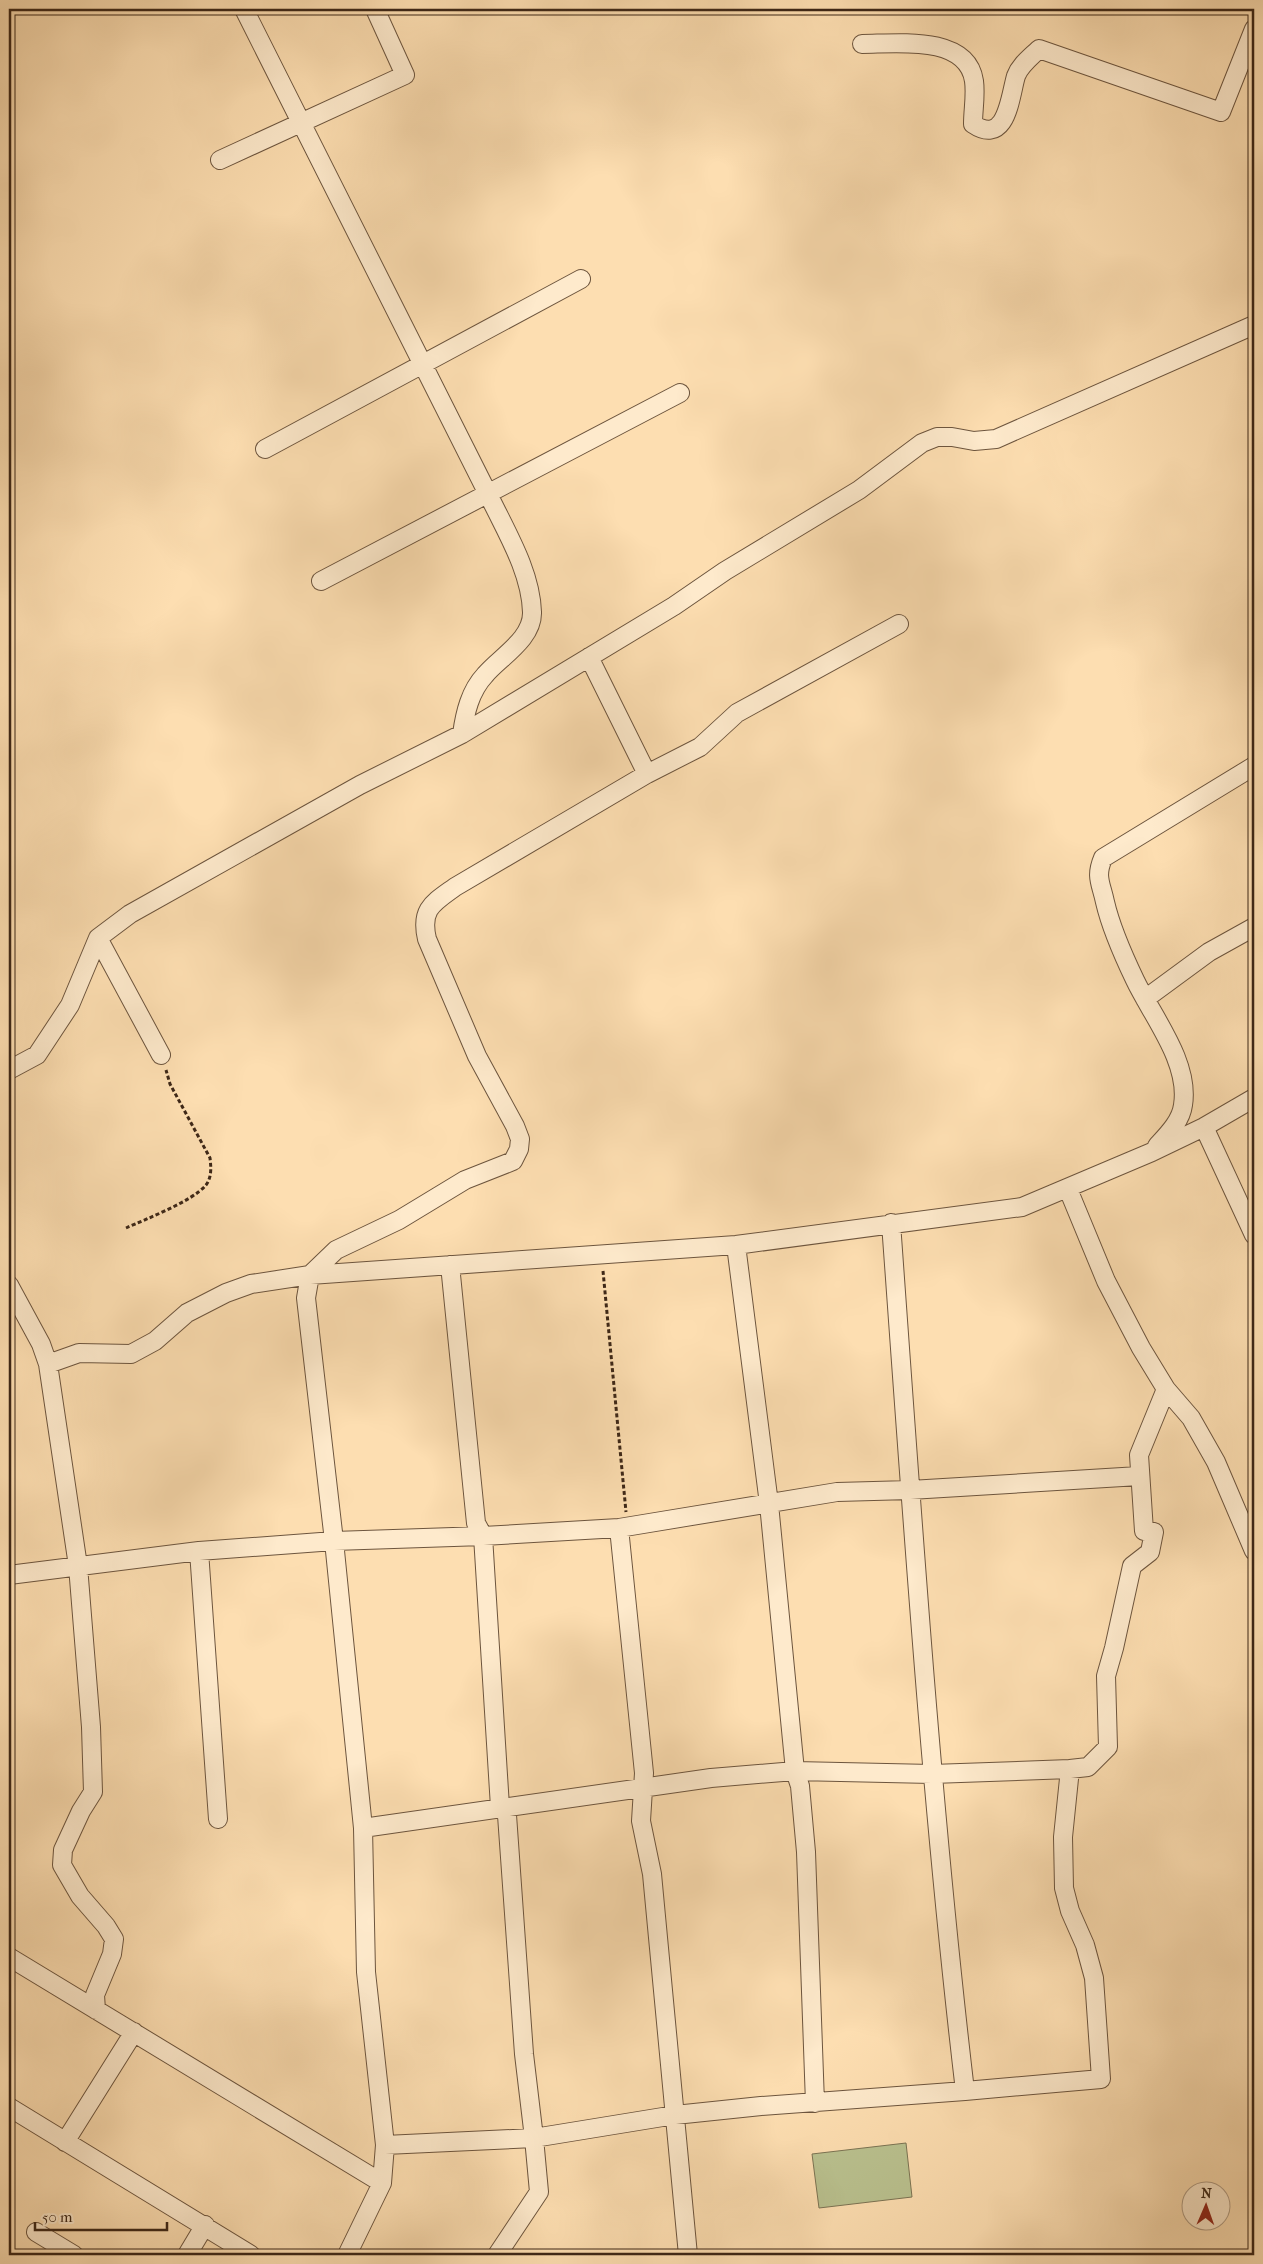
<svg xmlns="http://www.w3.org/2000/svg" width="1263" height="2264" font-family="'IM FELL French Canon',serif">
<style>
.garden{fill:#bac290;stroke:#7c7454}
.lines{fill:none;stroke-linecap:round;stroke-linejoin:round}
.minor-casing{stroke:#6d553e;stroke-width:20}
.path{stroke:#3d2717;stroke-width:3;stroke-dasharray:4 2.5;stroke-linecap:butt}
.minor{stroke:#feeacc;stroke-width:18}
</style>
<rect width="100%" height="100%" fill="#fddeb1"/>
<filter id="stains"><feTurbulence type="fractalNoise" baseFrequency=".004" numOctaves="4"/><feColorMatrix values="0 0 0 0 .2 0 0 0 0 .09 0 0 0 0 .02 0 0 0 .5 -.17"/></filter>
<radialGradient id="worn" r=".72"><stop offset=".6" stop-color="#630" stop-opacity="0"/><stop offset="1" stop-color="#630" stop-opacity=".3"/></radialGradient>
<!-- garden -->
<path class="garden" d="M906,2143L912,2197L819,2208L812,2154Z"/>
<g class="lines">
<defs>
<path id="minor" d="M244,9L495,508C511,540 531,576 532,612C533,639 500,657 485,675C470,691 465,713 462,734
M862,44C895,44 967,34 974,81C976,95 973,110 973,124C1007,147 1010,96 1016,76C1020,65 1031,57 1039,49L1221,112L1254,29
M220,160L405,75L375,9
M265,449L581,279
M321,581L680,393
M589,657L647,774
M98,938L161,1055
M1145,999L1209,952L1254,927
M9,1070L37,1055L70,1005L98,938L130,914L360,785L462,734L674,606L725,571L859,490L922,443L937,437H952L974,441L996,439L1254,325
M1204,1127L1254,1235
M1157,1146C1168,1134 1181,1121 1183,1105C1190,1062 1152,1016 1135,980C1123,955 1111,928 1105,902C1101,883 1095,877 1103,858L1254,766
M1068,1189L1106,1281L1141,1348L1166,1389L1191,1418L1216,1462L1254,1551
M891,1223C912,1513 931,1803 965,2091
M736,1245L769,1504L795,1771L800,1786L806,1852L815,2103
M450,1265L476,1523L483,1536L500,1807L507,1815L524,2054L534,2138L675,2115L761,2106L965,2091L1101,2079L1094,1978L1085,1945L1070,1911L1064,1888L1063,1837L1070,1769L1088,1767L1108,1747L1106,1676L1114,1648L1132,1566L1150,1552L1154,1532L1144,1531L1139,1455L1166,1389
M9,1285L41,1344L48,1364L78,1566L91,1727L93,1792L81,1811L63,1850L62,1865L80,1896L106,1926L114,1939L112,1954L95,1995L96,2010
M48,1364L79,1353L131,1354L155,1341L187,1313L226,1293L251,1284L310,1275L736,1245L1022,1207L1152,1152L1204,1127L1254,1098
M619,1528L644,1773L641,1821L652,1874L688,2255
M199,1551L218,1819
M9,1575L199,1551L334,1541L483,1536L619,1528L837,1492L910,1490L1139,1476
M363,1828L711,1778L795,1771L932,1774L1070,1769
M9,1957L382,2183
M9,2107L251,2255
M65,2142L134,2032
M385,2145L534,2138L539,2192L497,2255
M36,2232L74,2255
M187,2255L205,2225
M347,2255L382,2183L385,2145L366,1972L363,1828L334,1541L306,1298L310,1275L336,1250L399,1220L465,1180L513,1161L519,1149L520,1139L515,1126L477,1056L427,939C420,909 433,903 455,887L647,774L700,747L737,713L899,624"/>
</defs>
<!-- minor casing -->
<use href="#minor" class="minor-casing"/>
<!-- path -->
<path class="path" d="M126,1228C146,1219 193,1201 206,1185C212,1177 211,1167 210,1158L170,1084L166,1070
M603,1271L626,1512"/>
<!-- minor -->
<use href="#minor" class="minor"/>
</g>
<!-- margin -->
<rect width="1263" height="2264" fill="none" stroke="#fddeb1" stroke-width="30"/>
<rect x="10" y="10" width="1243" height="2244" fill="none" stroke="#3d2717" stroke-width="2.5"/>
<rect x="15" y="15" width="1233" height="2234" fill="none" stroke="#3d2717"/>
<!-- north arrow -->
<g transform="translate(1206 2206) rotate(2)"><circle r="24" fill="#feeacc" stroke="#b19c84"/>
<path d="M0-4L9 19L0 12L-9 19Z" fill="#8f2418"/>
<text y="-8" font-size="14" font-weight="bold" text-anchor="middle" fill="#3d2717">N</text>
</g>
<!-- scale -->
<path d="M35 2222v8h132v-8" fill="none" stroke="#3d2717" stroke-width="2.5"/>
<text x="42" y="2222" font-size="15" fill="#3d2717" stroke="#feeacc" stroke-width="4" paint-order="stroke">50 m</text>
<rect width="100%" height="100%" filter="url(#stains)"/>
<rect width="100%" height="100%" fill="url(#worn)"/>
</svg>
